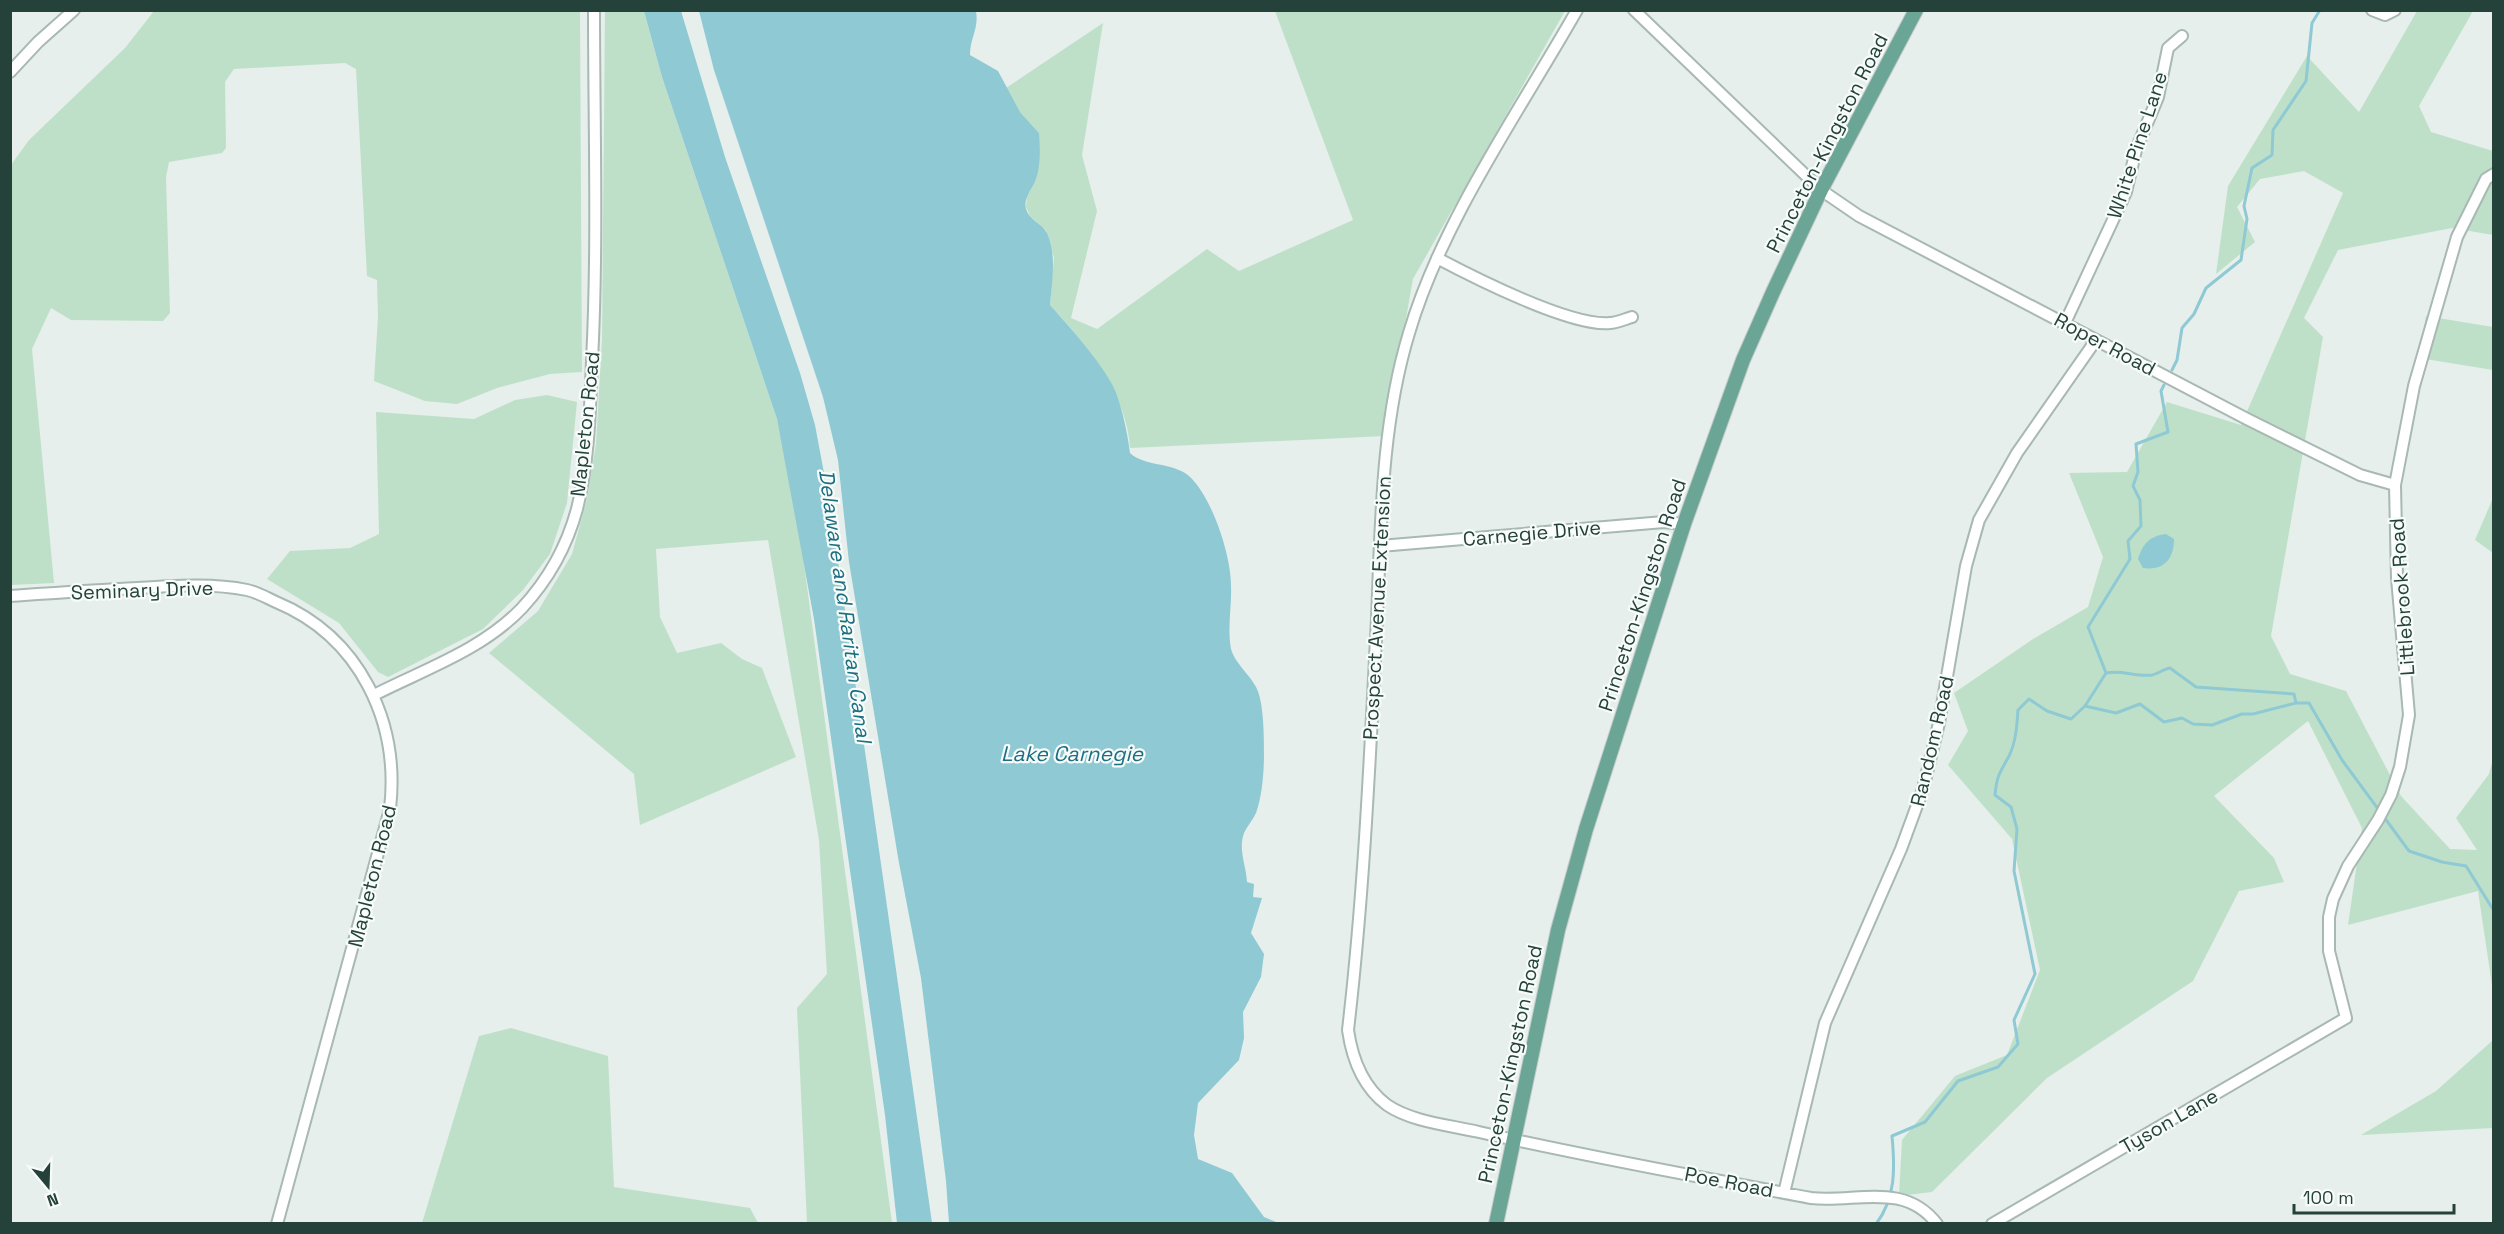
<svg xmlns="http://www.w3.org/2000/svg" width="2504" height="1234" font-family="'Space Grotesk',sans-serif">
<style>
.green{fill:#bfe0c8}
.water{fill:#8ec9d4}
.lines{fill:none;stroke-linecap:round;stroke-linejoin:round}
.stream{stroke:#8ec9d4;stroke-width:3}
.minor-casing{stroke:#a8b8b2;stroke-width:14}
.major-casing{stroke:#c2cac8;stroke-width:16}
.minor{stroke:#fff;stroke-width:10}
.major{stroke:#6aa596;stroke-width:14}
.labels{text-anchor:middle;stroke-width:4.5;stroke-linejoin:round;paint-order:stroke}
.street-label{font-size:20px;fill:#24423a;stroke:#f7fbf9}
.water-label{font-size:21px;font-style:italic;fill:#1c6f80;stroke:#f7fbf9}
</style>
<rect width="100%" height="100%" fill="#e6efeb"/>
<!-- green -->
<path class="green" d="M154,11H580L582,372L550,374L497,388L457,404L425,401L374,381L378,317L377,280L367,276L356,69L345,63L234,69L225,82L226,148L222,153L169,162L166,177L170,313L163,321L71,320L51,308L32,349L54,583L11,585V165L29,140L125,48Z
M605,11H644L662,77L777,419L800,534L892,1223H807L797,1008L827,974L819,840L768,540L656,549L660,617L677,653L721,643L742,659L762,668L796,757L640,825L634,774L489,653L538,611L572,554L587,499L596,444L602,339Z
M1275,11H1565L1413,279L1385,436L1130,448C1128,396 1085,342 1050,305L1054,258L1046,230L1030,216L1026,207L1027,196L1036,179L1039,133L1020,112L1006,88L1103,23L1082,155L1097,211L1071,318L1097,329L1207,249L1239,271L1353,220Z
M2417,11H2473L2419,106L2431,132L2493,151V235L2452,228L2338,250L2304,318L2323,337L2271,636L2290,674L2346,691L2401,796L2450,849L2477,850L2456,818L2489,774L2493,759V992L2478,891L2348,925L2362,828L2308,721L2214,796L2274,858L2284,882L2239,891L2193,981L2047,1078L1932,1192L1899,1196L1902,1140L1955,1076L2007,1055L2040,970L2012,839L1948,765L1968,731L1954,693L2033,639L2088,607L2103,557L2069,473L2127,472L2167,402L2241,425L2343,193L2304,171L2260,179L2237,207L2255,242L2216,274L2228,186L2307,56L2359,112Z
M2426,316L2493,327V370L2419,358Z
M547,395L577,402L567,503L550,554L523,590L483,629L388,677L378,672L339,623L267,579L290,551L350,548L379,534L376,412L474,419L515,400Z
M2493,498L2494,553H2493L2475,540Z
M511,1028L608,1056L614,1187L750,1208L758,1223H422L479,1036Z
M2493,1040V1128L2361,1135L2436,1091Z"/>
<!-- water -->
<path class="water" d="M644,11H681L725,157L800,373L815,425L830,505L932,1223H897L885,1115L814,619L777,419L662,77Z
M699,11H976C979,29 970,37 970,55L998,71L1020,112L1039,133C1040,148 1041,164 1036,179C1033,188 1023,198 1026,209C1029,220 1042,223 1047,233C1057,256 1052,281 1050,305C1069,326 1100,361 1113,386C1121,402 1128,435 1130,453C1145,467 1173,462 1189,476C1212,497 1231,555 1231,585C1232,607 1227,627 1231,649C1234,662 1250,675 1256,687C1264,701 1264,738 1264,754C1264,772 1262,797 1256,813C1253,820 1247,826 1244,833C1238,849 1246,865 1247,882L1254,884L1253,897L1262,898L1251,933L1264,954L1261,977L1243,1012L1244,1038L1239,1060L1198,1103L1194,1135L1198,1159L1232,1173L1264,1217L1279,1223H949L946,1181L921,978L899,863L849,562L838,460L823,397L714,70Z
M2166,534L2174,539C2174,559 2164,571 2143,568L2138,559C2143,544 2149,536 2166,534Z"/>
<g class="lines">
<!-- stream -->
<path class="stream" d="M2172,370L2177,360L2182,328L2194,314L2206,288L2241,260L2247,219L2244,206L2252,168L2272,155L2273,130L2306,81L2312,23L2320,10
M2107,673C2122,670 2136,677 2152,675C2158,674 2163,669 2170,668L2196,687L2294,694L2296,703H2309L2342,760L2409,851L2442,862L2466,866L2494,911
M2085,706L2116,713L2140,704L2164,722L2182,718L2193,724L2212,725L2242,714H2253L2296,703
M1876,1224C1896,1198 1895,1168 1892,1136L1925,1122L1958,1081L1998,1067L2018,1044L2014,1020L2035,974L2014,871L2017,829L2011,807L1995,795C1997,774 2000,773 2009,756C2016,742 2017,725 2018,710L2029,699L2047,711L2071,719L2085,706L2106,673L2088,627L2130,559L2128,541L2141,526L2140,500L2133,486L2138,472L2136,444L2168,432L2161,391L2164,385"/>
<defs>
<path id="minor" d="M1577,10C1519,112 1442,221 1409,333C1381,425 1381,523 1377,619C1370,756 1364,893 1348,1030C1352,1058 1363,1087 1387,1105C1412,1122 1449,1125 1479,1132C1588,1157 1700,1177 1811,1198C1856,1203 1904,1181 1937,1224
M1634,10L1821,190L1859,216L2247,419L2360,475L2395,485
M2372,10L2385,15L2395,10
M10,72L38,42L74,10
M1437,258C1473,277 1571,327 1610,323C1617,323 1625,319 1632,317
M2065,323L2126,192L2136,150L2158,97L2168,48L2182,36
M1380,546L1664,522L1684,524
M10,596C53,593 95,590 138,588C174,586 211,583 247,590C257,592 267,598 276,602C360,637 400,722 390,809L277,1224
M374,695C425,669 482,650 522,608C548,580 567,546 577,509C589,462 590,410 592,361C598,244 594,127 594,10
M1784,1193L1825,1023L1901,849L1923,789L1939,723L1966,566L1979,520L2017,453L2096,340
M1992,1224L2346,1018L2329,951V917L2333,899L2348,866L2378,820L2391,795L2400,767L2409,715L2397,578L2395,485L2414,386L2457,237L2486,179L2494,174"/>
<path id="major" d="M1496,1224L1558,930L1586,829L1684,524L1743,360L1773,292L1821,190L1916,10"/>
</defs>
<!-- minor casing -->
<use href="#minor" class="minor-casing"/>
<!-- major casing -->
<use href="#major" class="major-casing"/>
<!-- minor -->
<use href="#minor" class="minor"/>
<!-- major -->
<use href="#major" class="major"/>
</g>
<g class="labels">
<!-- street labels -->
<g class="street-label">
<text transform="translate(1827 143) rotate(-63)" y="7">Princeton-Kingston Road</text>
<text transform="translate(2137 145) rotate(-72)" y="7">White Pine Lane</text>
<text transform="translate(2105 344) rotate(28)" y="7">Roper Road</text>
<text transform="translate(585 424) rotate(-84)" y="7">Mapleton Road</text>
<text transform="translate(1532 533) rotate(-5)" y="7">Carnegie Drive</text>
<text transform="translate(142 590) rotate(-2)" y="7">Seminary Drive</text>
<text transform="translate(1642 595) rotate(-72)" y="7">Princeton-Kingston Road</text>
<text transform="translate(2402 597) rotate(-94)" y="7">Littlebrook Road</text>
<text transform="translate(1377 608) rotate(-87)" y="7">Prospect Avenue Extension</text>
<text transform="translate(1932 741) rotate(-77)" y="7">Random Road</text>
<text transform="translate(372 876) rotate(-76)" y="7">Mapleton Road</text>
<text transform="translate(1510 1064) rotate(-78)" y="7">Princeton-Kingston Road</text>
<text transform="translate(2169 1121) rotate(-30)" y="7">Tyson Lane</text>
<text transform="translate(1729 1182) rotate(11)" y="7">Poe Road</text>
</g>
<!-- water labels -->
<g class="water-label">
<text transform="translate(845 606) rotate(82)" y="7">Delaware and Raritan Canal</text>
<text x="1072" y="761">Lake Carnegie</text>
</g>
</g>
<!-- border -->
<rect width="2504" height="1234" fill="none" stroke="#24423a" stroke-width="24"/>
<!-- north arrow -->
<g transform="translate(48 1186) rotate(161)" stroke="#f7fbf9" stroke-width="4.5" paint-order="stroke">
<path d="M0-4.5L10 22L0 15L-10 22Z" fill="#24423a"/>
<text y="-9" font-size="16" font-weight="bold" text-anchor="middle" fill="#24423a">N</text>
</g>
<!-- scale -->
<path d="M2294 1204v9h160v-9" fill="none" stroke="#24423a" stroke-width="3"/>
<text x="2303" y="1204" font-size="18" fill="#24423a" stroke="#f7fbf9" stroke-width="4.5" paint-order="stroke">100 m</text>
</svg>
